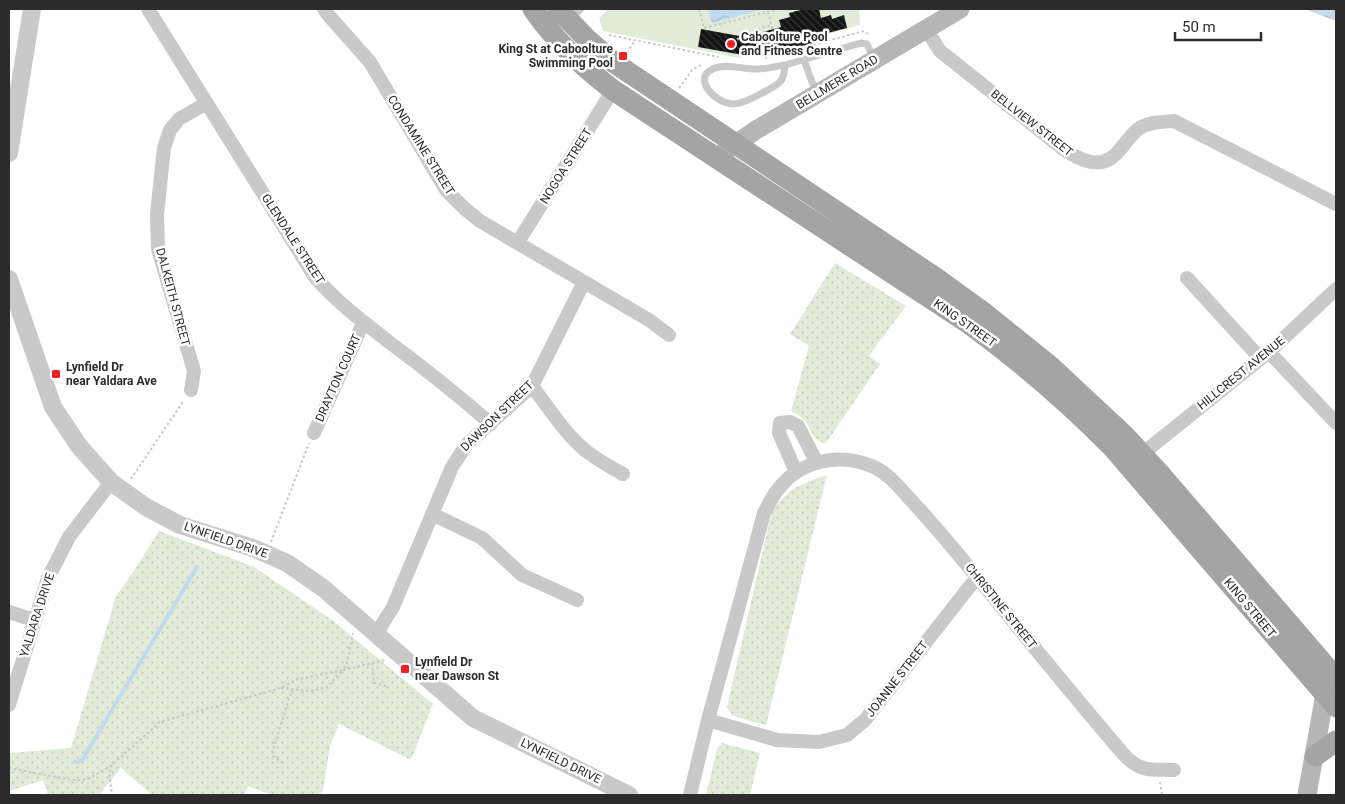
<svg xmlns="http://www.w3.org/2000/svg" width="1345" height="804" font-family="Roboto,sans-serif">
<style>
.grass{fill:#e1ebd8}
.park{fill:url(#park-dots)}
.water{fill:url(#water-waves)}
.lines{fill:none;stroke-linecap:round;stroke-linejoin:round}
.stream{stroke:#c2daed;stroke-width:4}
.building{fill:url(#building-back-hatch)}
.path{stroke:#c9c9c9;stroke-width:2;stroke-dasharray:2.5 2.5;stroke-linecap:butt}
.service{stroke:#c9c9c9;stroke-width:7}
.minor{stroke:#c9c9c9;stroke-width:14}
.tertiary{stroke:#c9c9c9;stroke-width:18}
.secondary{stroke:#b6b6b6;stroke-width:19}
.primary{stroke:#a4a4a4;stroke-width:21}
.poi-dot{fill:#f12026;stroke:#fff;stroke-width:2}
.labels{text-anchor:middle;stroke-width:5;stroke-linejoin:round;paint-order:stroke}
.poi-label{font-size:12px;font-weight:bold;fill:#2c2c2c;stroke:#fff;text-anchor:start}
.street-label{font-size:12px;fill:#2c2c2c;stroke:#fff}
</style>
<defs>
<pattern id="park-dots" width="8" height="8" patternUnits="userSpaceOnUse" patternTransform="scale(1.25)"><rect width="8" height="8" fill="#e1ebd8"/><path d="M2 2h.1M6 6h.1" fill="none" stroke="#c1caba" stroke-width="1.8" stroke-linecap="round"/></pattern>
<pattern id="water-waves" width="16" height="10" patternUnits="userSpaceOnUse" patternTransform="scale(1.25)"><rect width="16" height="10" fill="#c2daed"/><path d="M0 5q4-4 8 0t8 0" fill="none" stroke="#a7bbcb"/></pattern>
<pattern id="building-back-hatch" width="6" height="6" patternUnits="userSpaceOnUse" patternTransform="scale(1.25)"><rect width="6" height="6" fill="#131313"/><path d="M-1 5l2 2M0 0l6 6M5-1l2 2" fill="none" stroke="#363636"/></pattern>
</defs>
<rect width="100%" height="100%" fill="#fff"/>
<!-- grass -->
<path class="grass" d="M608,9H859L860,25L740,58L603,31L599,18Z"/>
<!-- park -->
<path class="park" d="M835,263L906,306L869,356L880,364L826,443C813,442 812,430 805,421C801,416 797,414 791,411L809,346L790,334Z
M827,475L766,725L733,716L727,707L772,511C790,487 801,484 827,475Z
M159,531L254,567L332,620L433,704L411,760L339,724L330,746L323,791L318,795H271L248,786L244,795H152L121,768L99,795H48L43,780L9,791V753L71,748L116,596L134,571Z
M722,743L760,753L750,795H706L717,749Z"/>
<!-- water -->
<path class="water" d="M708,9H765L712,23Z
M1305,9H1336V21Z"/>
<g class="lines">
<!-- stream -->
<path class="stream" d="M75,762L81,761L84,757L197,567"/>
</g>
<!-- building -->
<path class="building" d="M804,9H819L821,18L831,15L832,19L844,15L847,28L824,34L825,40L763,56L761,52L747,56V54L743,55L698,47L701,29L745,37L781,27L779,20L790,17L789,13Z"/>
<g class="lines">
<!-- path -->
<path class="path" d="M699,9L704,28L779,9
M768,12L779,55
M609,35L719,57
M737,39L748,36L749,32L771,25
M627,53L635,40
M765,58L864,31L868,34
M679,88L692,70L701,65
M131,479L184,400
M271,542L309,443
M372,663L374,683L389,687
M281,688L308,691L316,690L327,687L343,670L385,660
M283,763L274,757L272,753L292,689
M112,765L109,772L112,795
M9,768L72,780H82L90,778L112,765L160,722L281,688L295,680L343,670L347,663L353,633
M1160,782L1162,795"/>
<!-- service -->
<path class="service" d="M570,19L581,9
M804,60L812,82L818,93
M785,65C776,66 767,69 758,69C744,70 728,63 715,68C690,77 715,104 734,104C746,103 756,96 766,91C780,83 784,82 785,65L861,43L867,44L874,59"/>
<!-- minor -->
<path class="minor" d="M148,9L315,277C338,303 362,321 389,342C424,368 458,395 491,424
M324,9L330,17L370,62L446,190L464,208L480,221L649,320L669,335
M926,29L940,51L1062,148C1078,159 1099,171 1116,154C1123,147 1129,137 1137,130C1146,122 1162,122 1174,121L1336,204
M518,242L613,90
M1187,278L1260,358
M1269,352L1336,423
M532,386C549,408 565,434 586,451C598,460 610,467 623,474
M191,390L194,371L158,249L157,214L164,148L170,130L179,119L207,103
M314,433L363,323
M1142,454L1269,352L1336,289
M796,472L779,433L780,423L790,422L798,426L817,463
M432,514L482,538L522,575L577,600
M9,612L34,620
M376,634L393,607L452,467L467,444L532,386L584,282
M9,705L48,578L69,537L111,482
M708,720L777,740L819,742L847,735L865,720L977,577
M690,795L708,720L764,513C769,504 773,494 780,487C801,461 838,453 869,465C890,472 905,495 920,510C958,552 993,597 1029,641C1061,680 1093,719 1126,757C1143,773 1152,769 1174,770"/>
<!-- tertiary -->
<path class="tertiary" d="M9,153L32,9
M9,279L53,407L79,446L111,482L146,507L180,525L253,548L287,563L323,588L473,718L629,795"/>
<!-- secondary -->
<path class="secondary" d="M724,152L756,130L960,9
M1307,795L1325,694L1333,686"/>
<!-- primary -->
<path class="primary" d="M533,9C555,41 583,67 613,90L968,323C1020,361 1068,402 1113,448L1336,707
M558,9L588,40L613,62L936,278L983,312L1050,366L1124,435L1161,475L1336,678
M1315,756L1336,741"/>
</g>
<!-- markers -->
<g class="poi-dot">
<circle cx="731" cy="44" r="5"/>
<rect x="618" y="51" width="10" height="10" rx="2.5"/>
<rect x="51" y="369" width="10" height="10" rx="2.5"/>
<rect x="400" y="664" width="10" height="10" rx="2.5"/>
</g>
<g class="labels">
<!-- poi labels -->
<g class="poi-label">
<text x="741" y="41">Caboolture Pool<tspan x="741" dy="14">and Fitness Centre</tspan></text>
<text x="613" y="53" text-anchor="end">King St at Caboolture<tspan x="613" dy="14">Swimming Pool</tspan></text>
<text x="66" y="371">Lynfield Dr<tspan x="66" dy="14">near Yaldara Ave</tspan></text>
<text x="415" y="666">Lynfield Dr<tspan x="415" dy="14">near Dawson St</tspan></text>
</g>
<!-- street labels -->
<g class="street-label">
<text transform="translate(837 82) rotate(-31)" y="4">BELLMERE ROAD</text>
<text transform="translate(1032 123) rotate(38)" y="4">BELLVIEW STREET</text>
<text transform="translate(421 145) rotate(58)" y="4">CONDAMINE STREET</text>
<text transform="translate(566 166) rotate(-58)" y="4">NOGOA STREET</text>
<text transform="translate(293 239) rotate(57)" y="4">GLENDALE STREET</text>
<text transform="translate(173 297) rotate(75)" y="4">DALKEITH STREET</text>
<text transform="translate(965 323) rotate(35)" y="4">KING STREET</text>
<text transform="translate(1241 373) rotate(-39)" y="4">HILLCREST AVENUE</text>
<text transform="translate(338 378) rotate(-66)" y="4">DRAYTON COURT</text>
<text transform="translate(497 416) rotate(-44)" y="4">DAWSON STREET</text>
<text transform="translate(226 540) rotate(19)" y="4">LYNFIELD DRIVE</text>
<text transform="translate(1001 606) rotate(51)" y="4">CHRISTINE STREET</text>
<text transform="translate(1250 608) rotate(50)" y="4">KING STREET</text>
<text transform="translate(37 615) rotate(-72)" y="4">YALDARA DRIVE</text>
<text transform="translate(897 679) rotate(-52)" y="4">JOANNE STREET</text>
<text transform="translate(561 761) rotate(26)" y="4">LYNFIELD DRIVE</text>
</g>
</g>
<!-- border -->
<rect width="1345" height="804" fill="none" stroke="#2c2c2c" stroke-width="20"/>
<!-- scale -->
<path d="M1175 32v8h86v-8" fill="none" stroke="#2c2c2c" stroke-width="2.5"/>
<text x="1182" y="32" font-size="15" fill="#2c2c2c" stroke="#ffffff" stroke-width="4" paint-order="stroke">50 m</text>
</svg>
